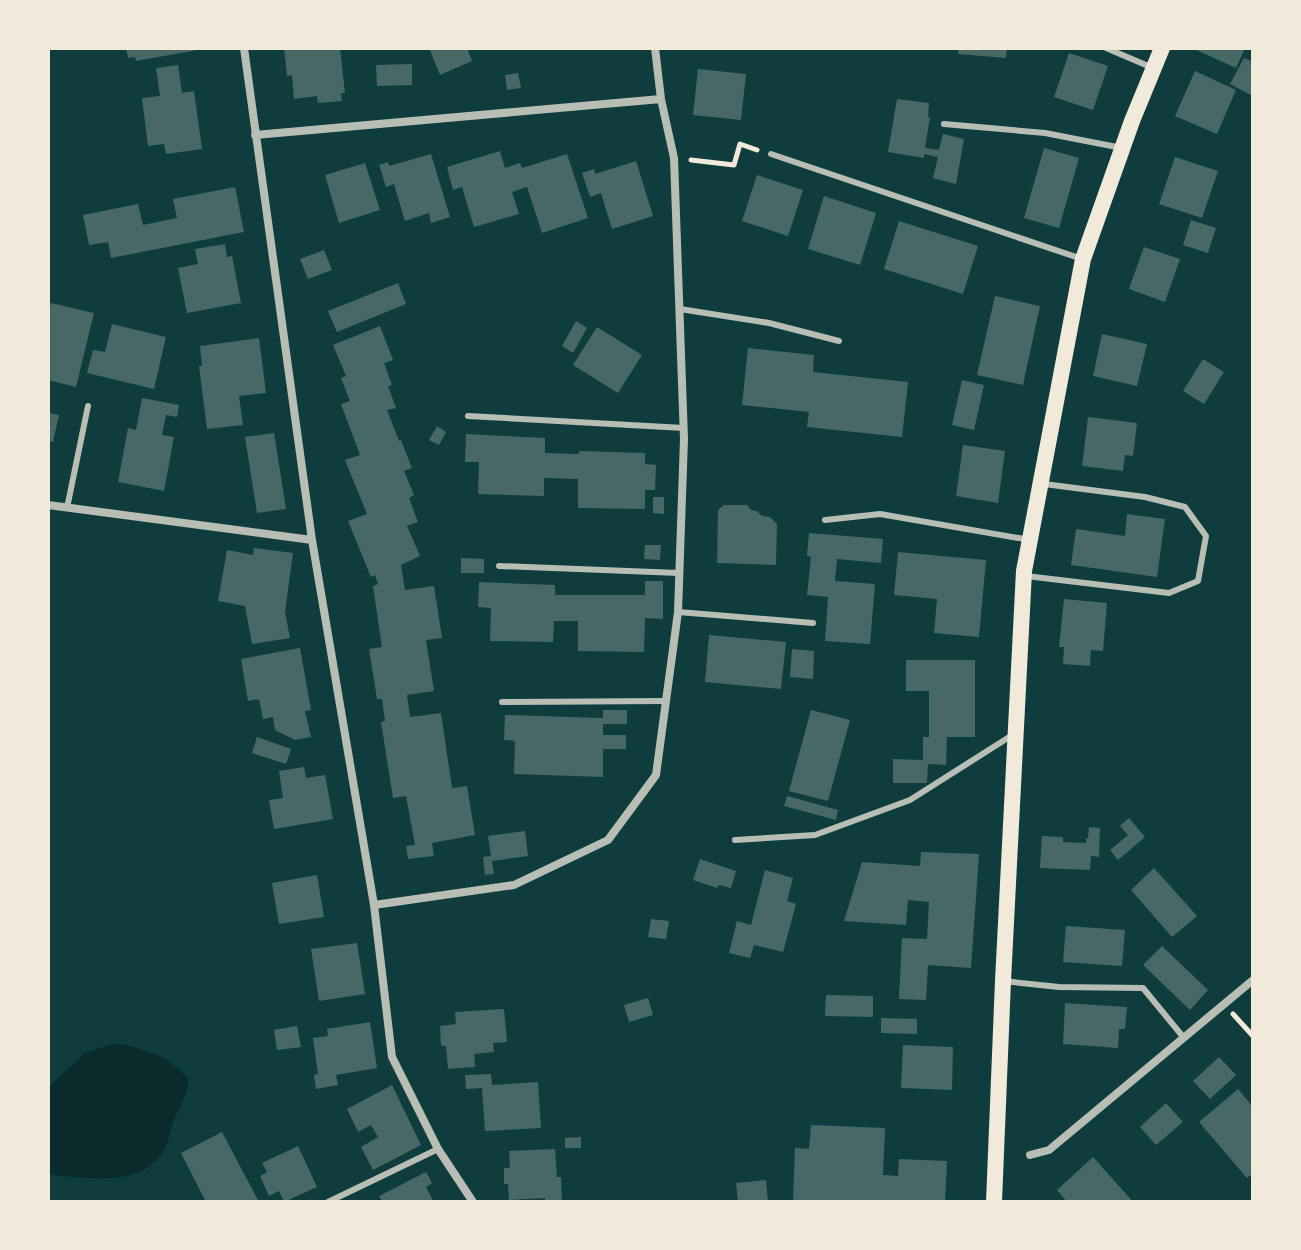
<svg xmlns="http://www.w3.org/2000/svg" width="1301" height="1250" font-family="Inter,sans-serif">
<style>
.water{fill:#0a2a2b}
.building{fill:#486865}
.lines{fill:none;stroke-linecap:round;stroke-linejoin:round}
.path{stroke:#f1e9da;stroke-width:5}
.service{stroke:#b8beb3;stroke-width:6}
.minor{stroke:#b8beb3;stroke-width:8}
.secondary{stroke:#f1e9da;stroke-width:16}
</style>
<rect width="100%" height="100%" fill="#0f3d3e"/>
<!-- water -->
<path class="water" d="M115,1043C146,1050 167,1054 188,1079C188,1096 180,1105 174,1120C170,1130 169,1141 164,1150C143,1189 85,1178 48,1174V1088L85,1053Z"/>
<!-- building -->
<path class="building" d="M126,48H197V50L136,61L135,57L128,58Z
M284,48H340L345,93H341L342,101L318,103L317,96L294,99L292,75L287,76Z
M429,48H467L472,61L440,75Z
M959,48H1007L1006,58L958,54Z
M1192,48H1245L1236,68Z
M1069,53L1108,66L1093,110L1054,97Z
M1244,58L1253,62V96L1230,84Z
M412,64V85L377,86L376,65Z
M178,65L182,93L194,91L202,149L166,154L164,144L148,146L142,98L160,96L156,68Z
M698,69L746,74L741,120L693,115Z
M1195,71L1236,90L1217,134L1175,116Z
M518,73L521,88L507,90L505,75Z
M897,99L929,103L928,117H930L925,148L939,150L943,134L964,139L956,184L933,178L938,157L924,154V158L888,152Z
M1044,148L1079,158L1059,228L1024,218Z
M500,151L505,168L520,163L522,168L567,154L588,218L542,233L527,187L512,192L519,214L474,227L462,187L453,190L447,167Z
M431,154L450,217L431,223L429,213L405,221L394,184L386,187L379,165L388,162L389,166Z
M1175,157L1218,171L1202,218L1159,204Z
M636,161L653,216L612,229L601,193L590,197L582,173L594,169L595,174Z
M365,163L380,210L339,223L325,175Z
M757,175L803,190L788,236L742,221Z
M235,187L244,232L111,258L108,242L89,245L83,215L138,204L143,225L177,218L173,199Z
M824,196L876,213L860,265L808,249Z
M1191,220L1216,228L1208,253L1183,245Z
M899,221L978,246L963,294L884,269Z
M225,244L227,257L232,256L241,303L187,313L178,268L198,264L195,249Z
M1144,247L1180,259L1165,302L1129,289Z
M324,250L332,270L308,279L300,259Z
M398,283L406,304L337,332L328,311Z
M995,296L1040,306L1023,385L977,375Z
M51,303L94,313L76,387L48,380V316Z
M576,321L587,328L573,353L562,346Z
M112,324L166,337L154,389L87,373L93,350L105,352Z
M380,326L393,360L384,363L392,385L388,386L396,408L387,410L399,441L401,440L412,468L404,471L414,495L409,498L418,522L407,526L420,556L401,565L405,590L434,586L442,638L426,640L434,691L407,695L410,717L441,713L452,788L467,786L475,835L432,843L434,856L408,859L406,846L415,845L406,796L393,798L381,722L385,721L382,699H377L369,649L382,647L373,586L378,584L375,575L371,577L348,521L367,514L345,460L360,455L341,404L350,401L341,378L346,376L333,345Z
M597,327L642,355L618,393L573,365Z
M1102,334L1147,344L1137,386L1093,376Z
M259,338L266,393L239,396L243,425L207,429L199,366H202L200,346Z
M748,348L814,355L813,372L908,382L902,437L807,427L809,412L742,405Z
M1203,359L1224,372L1204,404L1183,391Z
M962,380L984,385L974,430L952,425Z
M142,398L179,405L177,417L166,415L162,435L174,437L164,491L118,482L128,428L136,430Z
M48,413L59,415L53,442L48,441Z
M1088,417L1137,423L1133,456L1125,455L1123,471L1082,466Z
M437,426L446,432L439,445L429,440Z
M274,433L286,509L257,513L245,437Z
M466,434L545,438V453L579,454V451L645,453V464L656,465L655,490H645V509L578,508V479L544,478V496L478,494L479,462H465Z
M963,445L1005,451L998,503L956,496Z
M653,497H664V514L653,513Z
M724,505H747L751,510L757,511L762,516L770,517L777,524L776,565L717,563L718,510Z
M1127,514L1165,519L1157,577L1071,565L1076,529L1125,536Z
M809,533L883,539L881,563L837,559L835,581L875,584L870,644L825,641L828,597L807,595L811,557L807,556Z
M645,545H661L660,560L644,559Z
M254,548L293,553L285,612L290,638L252,644L245,606L218,601L227,550L253,555Z
M898,552L986,560L979,637L934,633L937,599L894,595Z
M461,558L484,559V573H461Z
M645,581H663V619L645,618L644,652L578,651V621H554L553,642L490,641L491,608L478,607L479,582L555,585V595H645Z
M1064,599L1107,603L1103,651L1091,650L1090,666L1063,664L1064,647H1059Z
M709,635L786,642L781,689L705,682Z
M300,648L311,710L305,711L311,737L295,740L275,730L273,717L263,719L259,699L248,701L241,659Z
M792,649L814,651L813,679L790,677Z
M906,660H975V737H947L946,765L928,764L927,783H893V759L923,760V737H929V691H906Z
M603,710H627V724H603V735H626V749H603V777L514,774L515,741L504,740L505,715L603,718Z
M811,710L850,720L828,801L789,791Z
M257,737L291,749L286,764L252,753Z
M304,767L306,778L325,775L333,819L274,829L269,800L283,798L279,771Z
M787,796L838,810L836,820L784,806Z
M1129,818L1145,837L1118,860L1110,850L1128,835L1120,826Z
M1089,827L1100,828L1099,857L1091,856L1090,870L1040,868L1042,836L1063,837V842L1086,843V838H1088Z
M525,831L528,856L492,861L494,874L485,875L483,857L491,856L488,836Z
M921,852L979,854L971,968L928,965L926,1000L899,999L902,938L927,939L929,902L908,900L906,925L844,921L862,862L920,866Z
M700,859L736,871L731,888L719,885L717,888L693,880Z
M1154,868L1197,916L1172,937L1131,890Z
M765,870L793,878L787,901L796,904L783,952L754,945L750,958L729,953L737,921L751,925Z
M317,875L324,917L279,924L272,883Z
M651,919L669,921L666,939L648,937Z
M1066,926L1125,930L1122,966L1063,962Z
M357,943L365,994L319,1001L311,949Z
M1162,946L1208,990L1190,1010L1143,965Z
M826,995L873,996V1017L825,1016Z
M648,998L653,1015L629,1022L624,1005Z
M1065,1003L1127,1007L1125,1029H1119L1118,1048L1063,1044Z
M504,1009L507,1042L493,1043L494,1052L474,1054L475,1067L448,1069L446,1046H441L440,1026L456,1024L455,1012Z
M881,1018L917,1019V1034L881,1033Z
M370,1022L377,1068L336,1075L338,1085L316,1089L314,1075L318,1074L313,1038L328,1036L327,1029Z
M297,1026L301,1047L277,1050L274,1030Z
M903,1045L953,1047L952,1090L901,1088Z
M1219,1057L1236,1075L1210,1099L1193,1081Z
M491,1074L492,1085L538,1082L541,1128L485,1131L482,1088L466,1089L465,1075Z
M392,1085L421,1145L373,1170L361,1147L378,1137L371,1125L358,1132L347,1109Z
M1238,1089L1253,1107V1173L1247,1178L1199,1122Z
M1166,1103L1183,1122L1156,1145L1140,1127Z
M811,1125L885,1128L883,1175L898,1176L899,1159L947,1161L945,1202H793L795,1148L809,1149Z
M222,1132L259,1202H206L181,1153Z
M581,1137V1148H565V1138Z
M298,1146L317,1187L284,1202L279,1191L269,1196L260,1176L267,1172L262,1163Z
M555,1149L557,1177H561L562,1202H545V1198L509,1200L508,1184H504V1168H510L509,1151Z
M1093,1157L1127,1195L1133,1202H1067L1057,1190Z
M426,1172L432,1183L426,1187L434,1202H383L379,1196Z
M766,1180L768,1202H738L736,1183Z"/>
<g class="lines">
<!-- path -->
<path class="path" d="M691,160L734,165L740,144L757,150
M1233,1014L1253,1036"/>
<!-- service -->
<path class="service" d="M1106,48L1153,68
M944,124L1045,133L1122,148
M771,154L1082,259
M680,309L769,323L839,341
M468,416L684,428
M67,508L88,406
M825,520L880,514L1030,540
M499,566L679,573
M1026,576L1169,593L1198,581L1206,536L1185,507L1145,497L1044,484
M678,612L813,623
M502,702L665,701
M735,840L815,835L910,800L1014,734
M1003,981L1059,987L1143,988L1184,1038
M328,1202L438,1149"/>
<!-- minor -->
<path class="minor" d="M244,48L312,540L374,905L392,1057L438,1149L473,1202
M255,135L661,99
M48,505L312,540
M374,905L514,885L608,840L656,775L678,612L684,439L674,158L661,99L655,48
M1030,1155L1049,1150L1253,980"/>
<!-- secondary -->
<path class="secondary" d="M994,1202L1003,981L1024,571L1083,259L1132,121L1162,48"/>
</g>
<!-- border -->
<rect width="1301" height="1250" fill="none" stroke="#f1e9da" stroke-width="100"/>
</svg>
